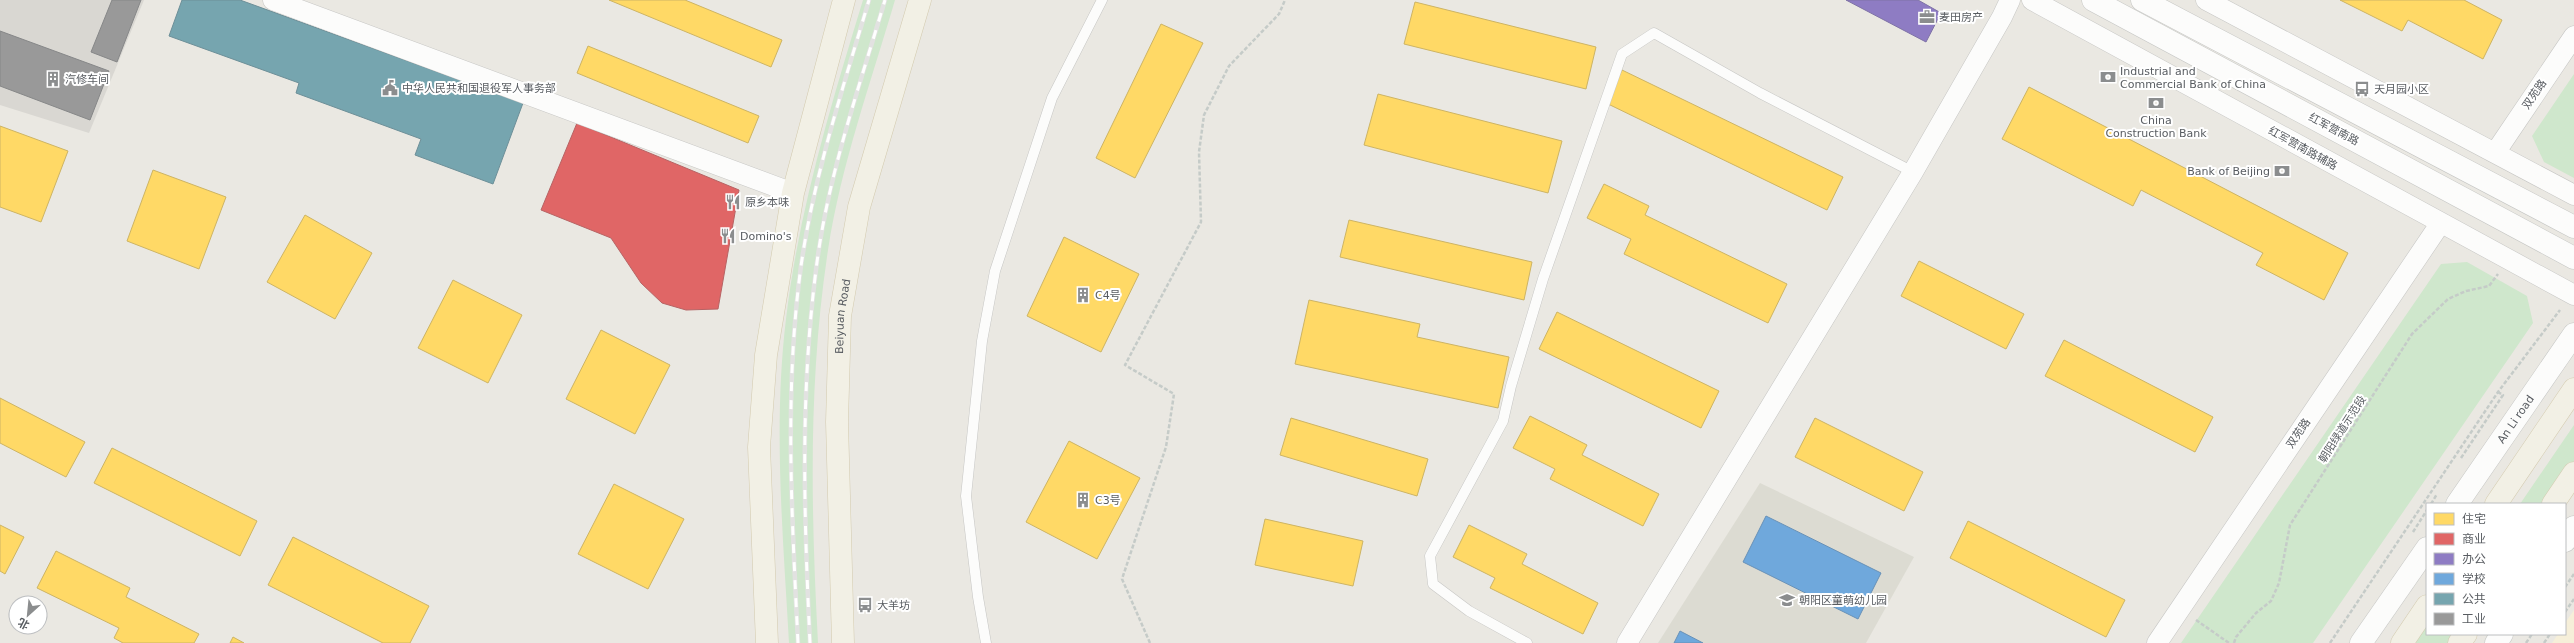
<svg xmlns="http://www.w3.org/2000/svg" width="2574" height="643" font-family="'DejaVu Sans','Noto Sans SC',sans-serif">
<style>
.commercial{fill:#f6efd9}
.industrial{fill:#d9d7d2}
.education{fill:#dcdbd2}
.green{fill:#cfe7cc}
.homes{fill:#ffd966;stroke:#cdb464}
.shops{fill:#e06666;stroke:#b76364}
.offices{fill:#8e7cc3;stroke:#7e72a6}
.schools{fill:#6fa8dc;stroke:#6891b7}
.public{fill:#76a5af;stroke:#6d8f98}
.industry{fill:#999;stroke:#868788}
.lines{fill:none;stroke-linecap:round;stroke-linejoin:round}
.lane-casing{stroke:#c6c6c4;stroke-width:11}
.street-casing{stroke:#c6c6c4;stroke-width:21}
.secondary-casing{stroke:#c5c6c4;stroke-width:23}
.primary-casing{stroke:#d3caae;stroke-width:23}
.path{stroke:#c5cbc8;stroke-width:2.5;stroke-dasharray:4 2;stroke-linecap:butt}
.lane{stroke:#fcfcfb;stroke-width:10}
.street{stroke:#fcfcfb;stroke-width:20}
.secondary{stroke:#fcfcfb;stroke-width:22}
.primary{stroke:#f2f0e5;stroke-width:22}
.rail-casing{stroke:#e2e2e1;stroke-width:4.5}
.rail{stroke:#fff;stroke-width:3;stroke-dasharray:9;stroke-linecap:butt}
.labels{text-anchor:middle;stroke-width:4;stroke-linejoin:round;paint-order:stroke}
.poi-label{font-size:11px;fill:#585c61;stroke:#fff;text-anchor:start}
.street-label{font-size:11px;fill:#585c61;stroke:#fff}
</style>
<rect width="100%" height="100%" fill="#eae8e2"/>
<!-- commercial -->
<path class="commercial" d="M2574,610V643H2552L2558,634H2565V623Z"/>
<!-- industrial -->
<path class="industrial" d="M0,0H144L89,133L0,105Z"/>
<!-- education -->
<path class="education" d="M1760,483L1914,557L1866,643H1658Z"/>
<!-- green -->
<path class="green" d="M863,0H895C871,82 841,165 828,250C808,381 811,512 818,643H789C783,535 773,426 786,319C799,209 831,105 863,0Z
M2574,74V178L2544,162L2532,136Z
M2467,262L2527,296L2533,323L2313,643H2181L2441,264Z
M2574,425V461L2545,504H2520Z
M2427,622V634H2456L2450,643H2410Z"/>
<!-- homes -->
<path class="homes" d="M609,0H685L782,40L771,67Z
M2340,0H2464L2502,20L2483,59L2408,20L2402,31Z
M1415,2L1596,47L1586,89L1404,44Z
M1161,24L1203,43L1135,178L1096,158Z
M588,46L759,116L748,143L577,73Z
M1622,70L1843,177L1827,210L1606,103Z
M2029,87L2348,253L2324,300L2256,265L2263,253L2141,190L2133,206L2002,139Z
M1378,94L1562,141L1548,193L1364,145Z
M0,126L68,151L41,222L0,207Z
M153,170L226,197L199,269L127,241Z
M1604,184L1649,206L1645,215L1787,284L1768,323L1624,254L1631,239L1587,218Z
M305,215L372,253L335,319L267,282Z
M1349,220L1532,262L1524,300L1340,257Z
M1064,237L1139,274L1101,352L1027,316Z
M1919,261L2024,314L2006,349L1901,296Z
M453,280L522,315L488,383L418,348Z
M1309,300L1420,324L1417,337L1509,357L1498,408L1295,364Z
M1557,312L1719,391L1701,428L1539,349Z
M601,330L670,365L635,434L566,399Z
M2064,340L2213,417L2195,452L2045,376Z
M0,398L85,442L66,477L0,443Z
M1530,416L1587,445L1582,455L1659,494L1643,526L1550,479L1555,469L1513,448Z
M1291,418L1428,459L1417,496L1280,455Z
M1815,418L1923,472L1904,511L1795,457Z
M1069,441L1140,478L1097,559L1026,522Z
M112,448L257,521L240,556L94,483Z
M614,484L684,519L648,589L578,554Z
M1265,519L1363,541L1353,586L1255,565Z
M1968,521L2125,600L2106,637L1950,558Z
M0,525L24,537L5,574L0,571Z
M1469,525L1527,554L1522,564L1598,603L1583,634L1490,588L1495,578L1453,557Z
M293,537L429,606L410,643H383L268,585Z
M56,551L130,588L126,597L199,634L194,643H123L114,638L119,628L37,588Z
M233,637L244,643H230Z"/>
<!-- shops -->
<path class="shops" d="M577,123L739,190L718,309L686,310L662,303L641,283L611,238L541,210Z"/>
<!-- offices -->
<path class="offices" d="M1846,0H1918L1941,13L1926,42Z"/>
<!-- schools -->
<path class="schools" d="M1766,516L1881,573L1858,619L1743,562Z
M1680,631L1703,643H1674Z"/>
<!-- public -->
<path class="public" d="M182,0H240L523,103L493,184L415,155L421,139L296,93L299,83L169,36Z"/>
<!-- industry -->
<path class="industry" d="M112,0H141L117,62L91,52Z
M0,31L109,71L90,120L0,86Z"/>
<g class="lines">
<defs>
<path id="lane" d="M986,643L978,597L966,496L982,341L995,271L1052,98L1102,0
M1527,643L1469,611L1433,584L1430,556L1503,421L1511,386L1543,279L1622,54L1654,33L1760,93L1913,172"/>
<path id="street" d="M273,0L793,193
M2032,0L2574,295
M2206,0L2574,195
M2495,153L2574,36
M1627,643L1913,172L2002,17L2010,0
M2157,643L2440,224"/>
<g id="secondary">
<path d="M2093,0L2574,258"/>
<path d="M2142,0L2574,227"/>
<path id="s1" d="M2457,504L2574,334"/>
<path d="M2565,541L2574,527"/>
<path d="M2361,643L2427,548"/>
<path d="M2496,643L2502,634"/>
</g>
<g id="primary">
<path d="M2496,504L2574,389"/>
<path d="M2553,504L2574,473"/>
<path d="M767,643L759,447L766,355L793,193L844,0"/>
<path id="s2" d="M843,643L837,422L840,316L859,207L920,0"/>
<path d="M2402,643L2427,606"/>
<path d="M2459,643L2466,634"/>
</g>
</defs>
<!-- lane casing -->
<use href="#lane" class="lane-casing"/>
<!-- street casing -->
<use href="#street" class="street-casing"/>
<!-- secondary casing -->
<use href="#secondary" class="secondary-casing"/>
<!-- primary casing -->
<use href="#primary" class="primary-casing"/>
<!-- path -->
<path class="path" d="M2461,458L2503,395L2498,392
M2431,504L2437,494
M2413,532L2427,510
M2565,587L2574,574
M2565,612L2574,599
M2196,620L2229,643
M1150,643L1122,579L1166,447L1174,394L1125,365L1201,222L1199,152L1204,115L1229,66L1279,14L1285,0
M2234,643L2236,637L2256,613L2271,601L2279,583L2290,525L2412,334L2448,299L2466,291L2489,286L2498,274
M2330,643L2498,392L2560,310
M2526,643L2532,634
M2544,643L2550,634"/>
<!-- lane -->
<use href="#lane" class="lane"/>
<!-- street -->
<use href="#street" class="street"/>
<!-- secondary -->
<use href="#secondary" class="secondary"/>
<!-- primary -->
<use href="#primary" class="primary"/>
<defs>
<path id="rail" d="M798,643C792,518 784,391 801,266C814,175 843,88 869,0
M810,643C804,518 800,394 816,270C827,178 859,88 885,0"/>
</defs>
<!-- rail casing -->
<use href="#rail" class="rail-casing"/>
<!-- rail -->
<use href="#rail" class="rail"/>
</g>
<!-- icons -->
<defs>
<symbol id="office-bare" viewBox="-9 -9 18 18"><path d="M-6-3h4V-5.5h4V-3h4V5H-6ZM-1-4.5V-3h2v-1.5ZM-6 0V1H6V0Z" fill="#8b8d8e" stroke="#fff" stroke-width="2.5" paint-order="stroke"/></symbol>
<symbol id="bank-bare" viewBox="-9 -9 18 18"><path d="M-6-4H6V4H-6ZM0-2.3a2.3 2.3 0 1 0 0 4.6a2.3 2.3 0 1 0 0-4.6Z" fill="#8b8d8e" stroke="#fff" stroke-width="2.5" paint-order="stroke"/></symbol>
<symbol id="building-bare" viewBox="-9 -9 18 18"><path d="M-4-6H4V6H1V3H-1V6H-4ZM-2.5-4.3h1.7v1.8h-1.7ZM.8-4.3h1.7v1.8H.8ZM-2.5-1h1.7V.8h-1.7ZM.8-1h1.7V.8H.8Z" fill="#8b8d8e" stroke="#fff" stroke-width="2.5" paint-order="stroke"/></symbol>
<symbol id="civic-bare" viewBox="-9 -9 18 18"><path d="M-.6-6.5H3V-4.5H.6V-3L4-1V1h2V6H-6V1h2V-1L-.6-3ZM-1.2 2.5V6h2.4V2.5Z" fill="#8b8d8e" stroke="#fff" stroke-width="2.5" paint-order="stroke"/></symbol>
<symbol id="bus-bare" viewBox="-9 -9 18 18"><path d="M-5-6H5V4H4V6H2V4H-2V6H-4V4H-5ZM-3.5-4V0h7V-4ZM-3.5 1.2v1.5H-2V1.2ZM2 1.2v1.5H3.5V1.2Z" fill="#8b8d8e" stroke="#fff" stroke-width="2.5" paint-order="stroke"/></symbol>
<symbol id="restaurant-bare" viewBox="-9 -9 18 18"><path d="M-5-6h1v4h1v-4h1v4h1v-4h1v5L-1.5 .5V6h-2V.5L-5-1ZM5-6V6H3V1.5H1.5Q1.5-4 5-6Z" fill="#8b8d8e" stroke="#fff" stroke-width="2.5" paint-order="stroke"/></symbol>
<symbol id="school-bare" viewBox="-9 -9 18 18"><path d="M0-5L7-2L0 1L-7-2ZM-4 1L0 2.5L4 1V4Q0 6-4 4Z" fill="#8b8d8e" stroke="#fff" stroke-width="2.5" paint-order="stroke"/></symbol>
</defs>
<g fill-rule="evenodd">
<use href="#office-bare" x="1916" y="6" width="22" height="22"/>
<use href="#bank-bare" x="2097" y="66" width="22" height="22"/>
<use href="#building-bare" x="42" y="68" width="22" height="22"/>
<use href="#civic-bare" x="379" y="77" width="22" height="22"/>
<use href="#bus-bare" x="2351" y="78" width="22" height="22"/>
<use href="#bank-bare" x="2145" y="92" width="22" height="22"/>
<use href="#bank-bare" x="2271" y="160" width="22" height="22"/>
<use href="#restaurant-bare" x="722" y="191" width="22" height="22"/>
<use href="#restaurant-bare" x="717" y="225" width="22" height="22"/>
<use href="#building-bare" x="1072" y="284" width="22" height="22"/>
<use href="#building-bare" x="1072" y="489" width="22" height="22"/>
<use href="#school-bare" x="1776" y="589" width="22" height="22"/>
<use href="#bus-bare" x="854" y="594" width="22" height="22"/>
</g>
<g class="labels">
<!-- poi labels -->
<g class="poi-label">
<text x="1939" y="21">麦田房产</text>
<text x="2120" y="75">Industrial and<tspan x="2120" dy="13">Commercial Bank of China</tspan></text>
<text x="65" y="83">汽修车间</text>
<text x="402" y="92">中华人民共和国退役军人事务部</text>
<text x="2374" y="93">天月园小区</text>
<text x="2156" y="124" text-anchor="middle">China<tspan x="2156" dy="13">Construction Bank</tspan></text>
<text x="2270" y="175" text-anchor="end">Bank of Beijing</text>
<text x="745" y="206">原乡本味</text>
<text x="740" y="240">Domino's</text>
<text x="1095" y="299">C4号</text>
<text x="1095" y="504">C3号</text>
<text x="1799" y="604">朝阳区童萌幼儿园</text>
<text x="877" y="609">大羊坊</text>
</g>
<!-- street labels -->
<g class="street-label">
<text transform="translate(2534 94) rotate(-56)" y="4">双苑路</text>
<text transform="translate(2334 129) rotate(28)" y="4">红军营南路</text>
<text transform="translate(2303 148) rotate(29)" y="4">红军营南路辅路</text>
<text dy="4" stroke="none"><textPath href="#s2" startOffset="327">Beiyuan Road</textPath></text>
<text dy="4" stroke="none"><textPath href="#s1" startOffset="103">An Li road</textPath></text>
<text transform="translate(2342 429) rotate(-57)" y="4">朝阳绿道示范段</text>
<text transform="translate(2298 433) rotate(-56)" y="4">双苑路</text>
</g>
</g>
<!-- legend -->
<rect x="2426" y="503" width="140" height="132" fill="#ffffff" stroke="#bcbec0"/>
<rect x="2434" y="513" width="20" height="12" fill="#ffd966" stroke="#bcbec0"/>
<text x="2462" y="523" font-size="12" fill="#585c61">住宅</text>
<rect x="2434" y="533" width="20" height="12" fill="#e06666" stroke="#bcbec0"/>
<text x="2462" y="543" font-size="12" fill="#585c61">商业</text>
<rect x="2434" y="553" width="20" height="12" fill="#8e7cc3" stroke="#bcbec0"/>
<text x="2462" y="563" font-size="12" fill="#585c61">办公</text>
<rect x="2434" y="573" width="20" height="12" fill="#6fa8dc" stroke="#bcbec0"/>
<text x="2462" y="583" font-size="12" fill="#585c61">学校</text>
<rect x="2434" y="593" width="20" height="12" fill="#76a5af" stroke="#bcbec0"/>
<text x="2462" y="603" font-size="12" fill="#585c61">公共</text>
<rect x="2434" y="613" width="20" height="12" fill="#999999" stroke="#bcbec0"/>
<text x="2462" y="623" font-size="12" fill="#585c61">工业</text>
<!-- north arrow -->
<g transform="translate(28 615) rotate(207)"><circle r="19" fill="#ffffff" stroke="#bcbec0"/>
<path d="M0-3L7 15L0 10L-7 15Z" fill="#8b8d8e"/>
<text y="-6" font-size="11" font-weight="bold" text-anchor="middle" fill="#585c61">北</text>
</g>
</svg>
